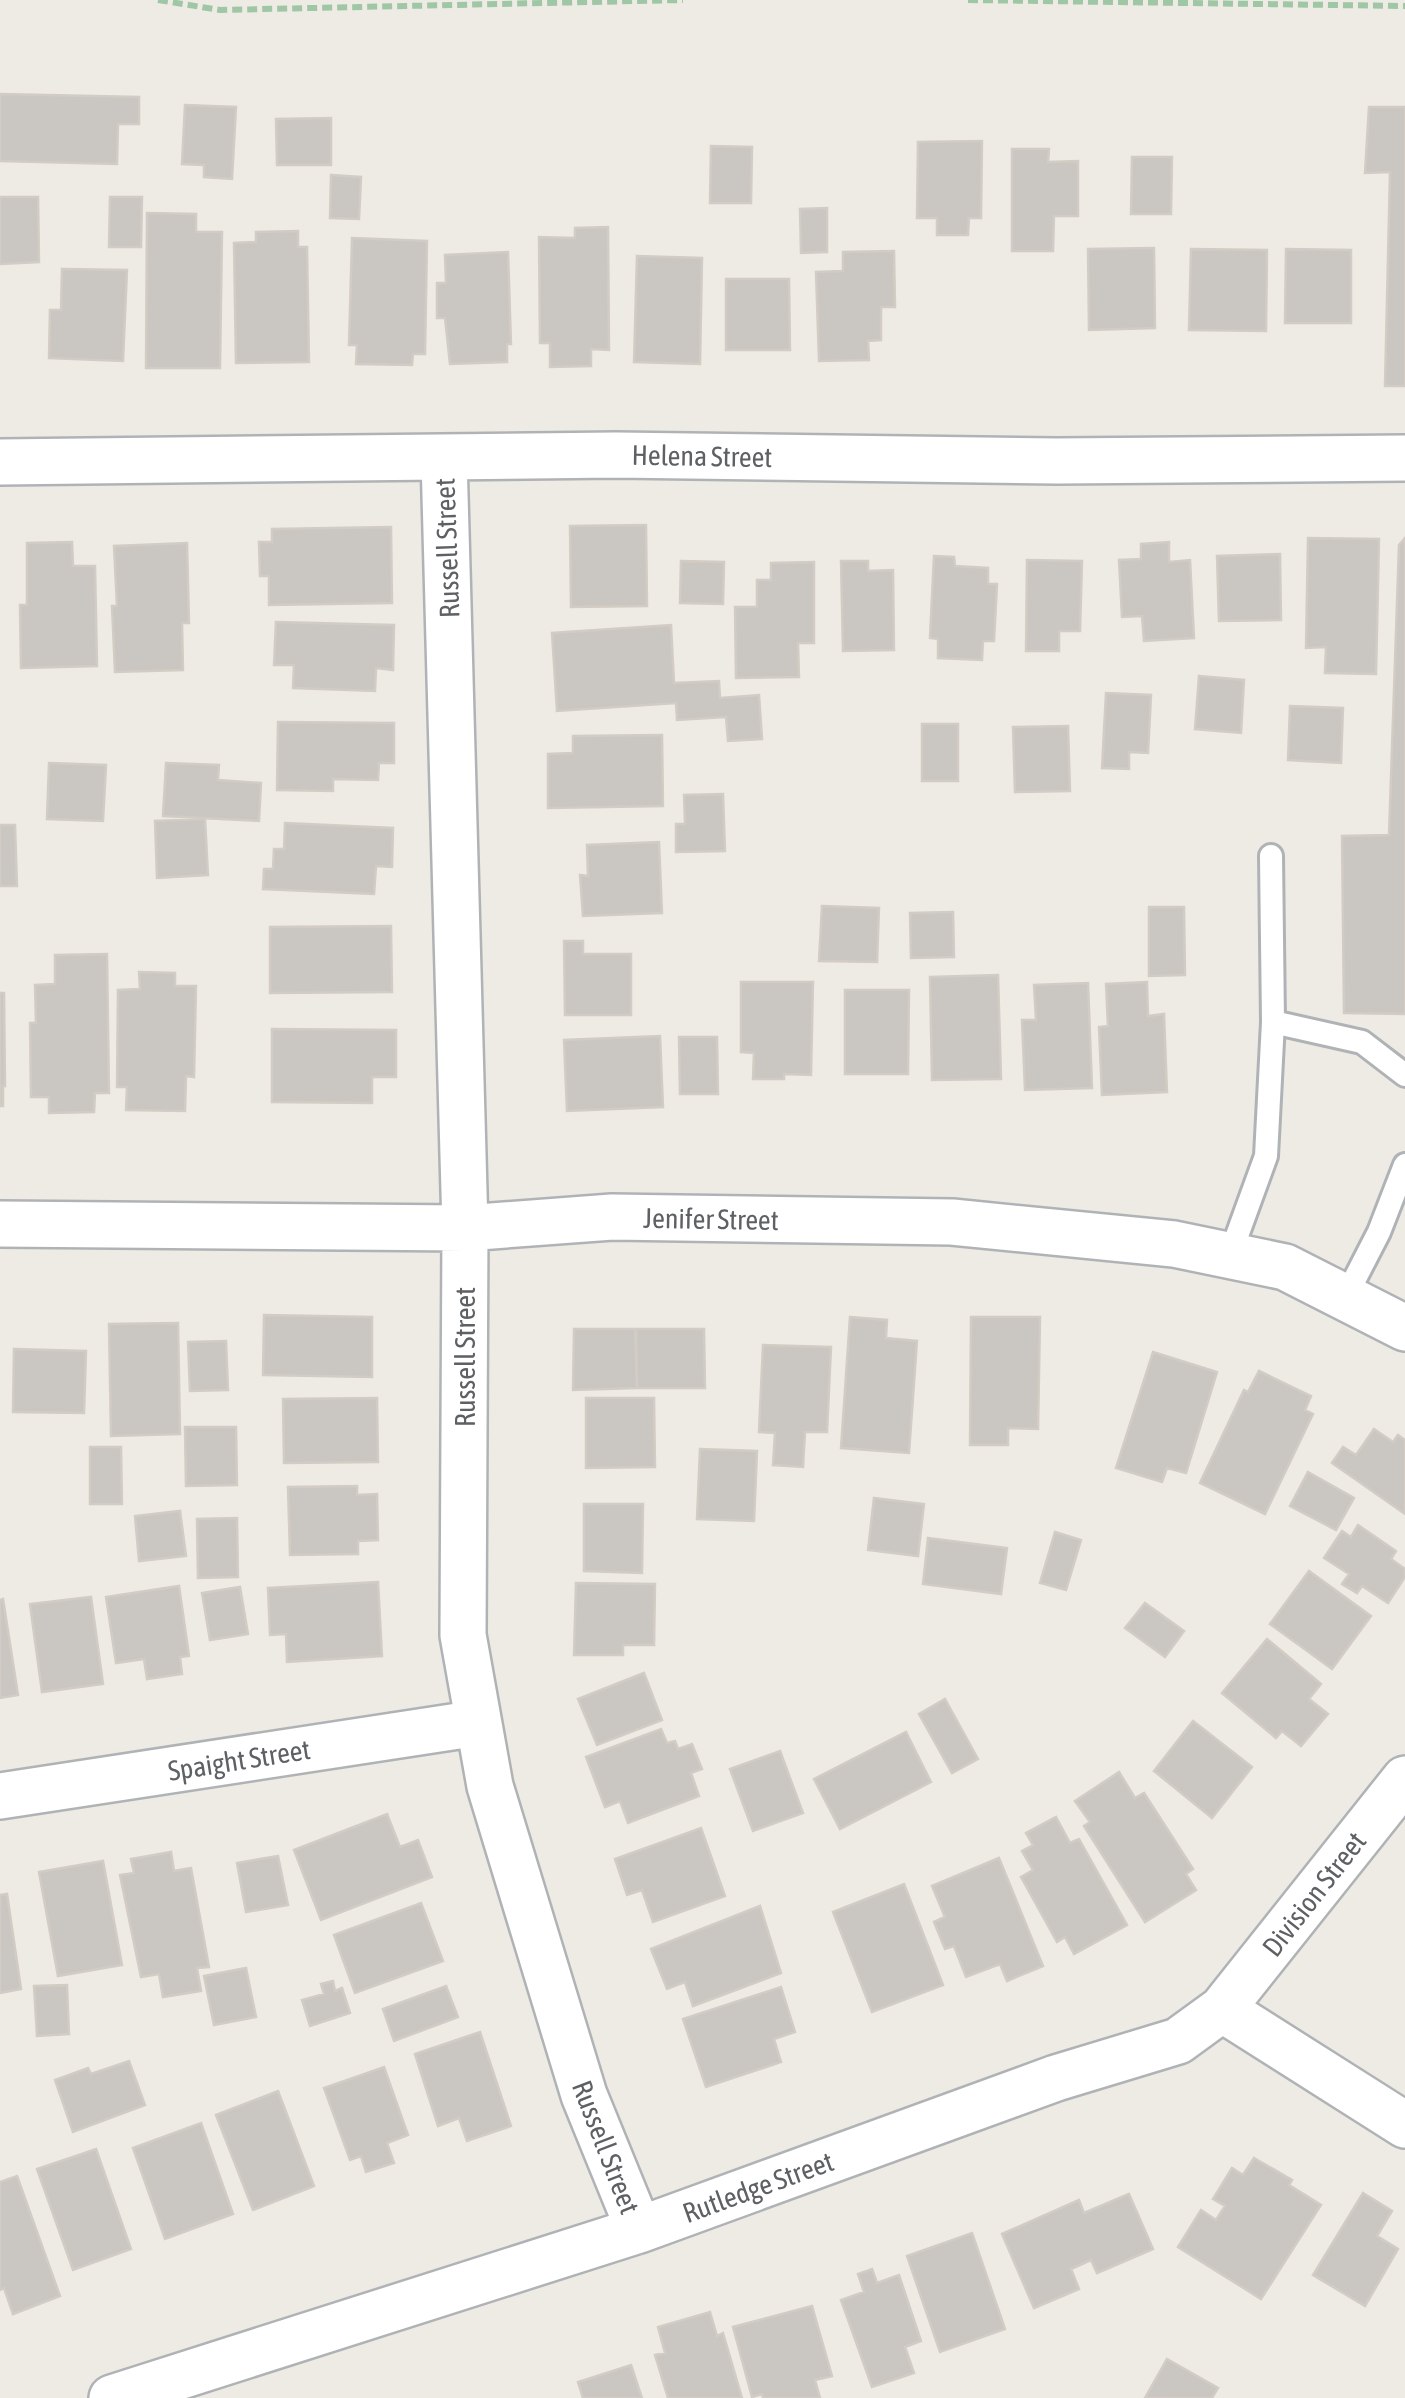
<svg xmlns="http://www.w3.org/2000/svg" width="1405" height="2398" font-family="'Asap Condensed',sans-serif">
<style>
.building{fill:#cac6c2;stroke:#d2ccc4;stroke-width:2.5}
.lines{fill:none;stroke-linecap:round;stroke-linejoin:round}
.lane-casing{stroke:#b0b3b6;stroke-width:28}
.street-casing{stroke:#b0b3b6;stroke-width:50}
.path{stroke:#9fc6a5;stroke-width:6;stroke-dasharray:10 5;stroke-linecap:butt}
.lane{stroke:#fff;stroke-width:22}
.street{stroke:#fff;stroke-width:45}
.labels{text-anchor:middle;stroke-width:9;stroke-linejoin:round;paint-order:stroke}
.street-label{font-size:28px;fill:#5d6164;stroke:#fff}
</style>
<rect width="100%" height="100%" fill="#eeebe5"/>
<!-- building -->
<path class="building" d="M0,94L139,97V124H118L117,164L0,161Z
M185,105L236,107L232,179L204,177V165L182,164Z
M1369,107H1405V386H1385L1390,172L1365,173Z
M331,118V165H277L276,119Z
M982,141L981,218H969L968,235H937V218H917L918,142Z
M711,146L752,147L751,203H710Z
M1012,149H1049L1048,162L1078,161V216H1054L1053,251H1012Z
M1132,157H1172L1171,214H1131Z
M331,175L361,177L359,219L330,218Z
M0,197H38L39,262L0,264Z
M110,197H142L141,247H109Z
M827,208V252L801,253L800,209Z
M147,213L196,214V232H222L220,368H146Z
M608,227L609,350L591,349V366L550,367V343H540L539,237L575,238V228Z
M298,231V247H307L309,362L236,363L234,243L256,242V232Z
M352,238L427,241L425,354H413L412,365L356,364L357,345H349Z
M1154,248L1155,328L1089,330L1088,249Z
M1191,249L1267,250L1266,331L1189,330Z
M1286,249L1351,250V323H1285Z
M894,251L895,307H881V340L868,341L869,360L819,361L816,272L843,271V252Z
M508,252L511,344H507V362L450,364L445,318H437V283H446L445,255Z
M637,256L702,258L700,364L634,362Z
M62,269L127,270L123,361L49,358L50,310H61Z
M726,279H789L790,350H726Z
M646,525L647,606L571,607L570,526Z
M391,527L392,603L269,605V576H260L259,542H272V529Z
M1308,538L1379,539L1376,674L1325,673L1326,647L1306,648Z
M1405,538V1014L1344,1013L1342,836L1389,835L1399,545Z
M72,542L73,566H95L97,666L21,668L20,605H27V543Z
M1169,542V562L1190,560L1194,638L1144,641L1142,616L1122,617L1119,560L1141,559V544Z
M187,543L189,623H182L183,670L115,672L112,606H117L114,546Z
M1280,554L1281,620L1219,621L1217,556Z
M934,556L954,557L955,566L988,568V584H997L994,641H983L982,660L938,658V639L930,638Z
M1027,560L1082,561L1080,631H1059V651H1026Z
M681,561L724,562L723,604L680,603Z
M841,561H868V571L893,570L894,650L843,651Z
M814,562V643H798L799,677L736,678L735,607H757V580H771V563Z
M276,622L394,625L393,670L376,668L375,691L293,688L294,665H274Z
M671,625L674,683L719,681L720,698L759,695L762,739L728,741L726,717L677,720L676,703L557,711L552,633Z
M1199,676L1244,680L1241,733L1195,729Z
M1106,693L1151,695L1148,753L1129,752V769L1102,768Z
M1290,706L1343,708L1341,763L1288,760Z
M278,722L394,723V763H379L378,780L333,779V791L277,790Z
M922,724H958V781H922Z
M1068,726L1070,791L1015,792L1013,727Z
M662,735L663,806L548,808V754L573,753V736Z
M49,763L106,765L103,821L47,819Z
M166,763L219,765L218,780L261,783L259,821L163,816Z
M723,794L725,851L676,852V824H685L684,795Z
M205,819L208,875L157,878L155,821Z
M285,823L393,828L392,867L376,866L374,894L263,889L264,869H273L274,849H284Z
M0,825H15L17,886H0Z
M659,842L662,913L583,916L580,875L588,876L587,845Z
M822,906L879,908L877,962L819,961Z
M1149,907H1184L1185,975L1149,976Z
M953,912L954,957L911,958L910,913Z
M391,926L392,992L270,993V927Z
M564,941H583V954H631V1015H565Z
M107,954L109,1093H95L94,1112L49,1113V1097H31L30,1023H36L35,985L55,984V955Z
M139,972L175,973V986H196L194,1077L186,1076L185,1111L126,1110L127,1087H117L118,990L140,989Z
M998,975L1001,1079L932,1080L930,977Z
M741,982H813L811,1075L784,1074V1079H753L754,1053L741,1052Z
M1147,982L1148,1016L1164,1014L1167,1092L1102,1095L1099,1027L1108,1026L1106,984Z
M1088,983L1092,1088L1025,1090L1022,1020H1036L1034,985Z
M845,990H909L908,1074H845Z
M0,993H4L5,1086H3V1106H0Z
M272,1029L396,1030V1077H372V1103L272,1102Z
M660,1036L663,1107L567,1111L564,1040Z
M679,1037H717L718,1094H680Z
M264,1315L372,1317V1377L263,1375Z
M850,1317L887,1320L886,1338L917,1341L909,1453L841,1448Z
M971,1317H1040L1038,1429L1008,1428V1445H970Z
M178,1323L180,1434L111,1436L109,1324Z
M574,1329H635L637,1388L573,1390Z
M636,1329H704L705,1388H637Z
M226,1341L228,1390L190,1391L188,1342Z
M763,1345L831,1347L827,1432H805L803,1467L773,1465L775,1433L759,1432Z
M14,1349L86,1351L84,1413L13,1412Z
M1153,1352L1217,1372L1186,1473L1167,1468L1162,1482L1116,1468Z
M1259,1371L1311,1396L1305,1410L1313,1414L1265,1514L1200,1483L1244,1390L1248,1392Z
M377,1398L378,1462L284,1463L283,1399Z
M586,1398H654L655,1467L586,1468Z
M185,1427H236L237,1485L186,1486Z
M1374,1429L1393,1442L1398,1435L1405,1440V1514L1332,1463L1343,1447L1356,1455Z
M90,1447H121L122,1504H90Z
M700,1449L757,1451L754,1521L697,1519Z
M1308,1472L1354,1498L1336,1530L1290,1506Z
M357,1486V1495L377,1494L378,1540L358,1541V1554L290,1555L288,1487Z
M874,1498L924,1504L918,1556L868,1550Z
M584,1504H643L642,1573L584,1571Z
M180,1511L186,1556L139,1561L135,1516Z
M237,1518L238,1577L198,1578L197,1519Z
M1358,1525L1396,1551L1391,1559L1405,1569V1577L1388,1603L1362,1586L1357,1593L1342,1584L1349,1574L1324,1558L1342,1531L1351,1537Z
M1055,1532L1081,1540L1066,1590L1040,1583Z
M928,1538L1007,1548L1001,1594L923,1584Z
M1309,1571L1371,1616L1332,1669L1270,1624Z
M378,1582L382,1656L287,1662L286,1634L270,1635L268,1588Z
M576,1583L655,1584L654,1645H623V1655H574Z
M179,1586L189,1656L180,1657L182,1674L147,1679L144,1659L116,1663L106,1597Z
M240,1587L248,1634L210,1640L202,1593Z
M91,1597L103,1684L42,1692L30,1604Z
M3,1599L18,1695L0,1698V1600Z
M1145,1603L1184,1631L1165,1657L1125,1628Z
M1267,1639L1321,1684L1309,1699L1328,1714L1301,1746L1282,1731L1276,1738L1222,1693Z
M644,1673L662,1720L597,1745L578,1699Z
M945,1699L978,1759L952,1773L919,1714Z
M1193,1721L1252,1767L1212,1818L1154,1771Z
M661,1729L667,1743L675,1741L678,1749L692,1744L702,1769L691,1773L699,1796L628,1823L620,1801L605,1807L586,1757Z
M906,1732L931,1782L840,1829L814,1779Z
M780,1751L803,1813L753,1831L730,1769Z
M1119,1772L1135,1798L1144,1793L1193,1869L1186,1874L1196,1890L1145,1922L1084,1826L1090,1822L1075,1801Z
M387,1814L400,1847L418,1840L432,1877L321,1920L294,1850Z
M1056,1817L1070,1843L1079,1839L1127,1925L1074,1954L1065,1937L1057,1942L1021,1877L1033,1870L1022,1851L1033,1845L1026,1833Z
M701,1828L725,1896L653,1922L642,1890L627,1895L615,1859Z
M171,1852L174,1871L191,1868L209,1967L197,1968L201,1991L163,1997L159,1974L141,1977L120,1875L134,1873L131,1859Z
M278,1856L288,1905L246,1912L237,1863Z
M999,1858L1043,1966L1007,1981L1000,1964L966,1977L954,1946L945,1949L934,1922L945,1917L932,1886Z
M103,1861L122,1965L58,1976L39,1872Z
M904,1884L943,1985L872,2012L833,1912Z
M7,1894L21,1989L0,1993V1895Z
M421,1903L443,1961L355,1993L334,1935Z
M760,1906L781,1973L693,2006L685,1982L667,1989L651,1949Z
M246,1968L256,2017L214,2025L204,1976Z
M333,1981L335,1991L342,1988L350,2013L310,2026L302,2000L324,1994L321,1984Z
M67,1985L69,2034L37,2036L34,1986Z
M446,1986L458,2017L394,2041L383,2009Z
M781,1987L795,2032L774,2039L781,2062L706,2087L683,2019Z
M480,2032L511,2126L467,2141L459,2118L438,2126L415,2054Z
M129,2061L145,2105L73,2132L55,2080L88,2068L91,2074Z
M384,2067L408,2135L387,2143L394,2163L366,2172L361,2156L350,2160L324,2088Z
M278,2091L314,2186L253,2210L216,2115Z
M201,2123L233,2214L165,2239L133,2148Z
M96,2149L131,2249L73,2270L37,2169Z
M1254,2158L1292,2180L1289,2185L1321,2205L1261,2299L1178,2247L1201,2210L1216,2220L1225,2206L1213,2199L1232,2168L1243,2175Z
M17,2176L60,2296L13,2314L4,2288L0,2290V2182Z
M1363,2193L1392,2211L1377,2236L1398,2249L1365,2306L1313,2275Z
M1129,2194L1153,2249L1097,2273L1091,2260L1071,2269L1079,2289L1034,2308L1002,2234L1079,2200L1084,2213Z
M972,2233L1005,2329L940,2352L907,2256Z
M872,2269L877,2283L899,2275L921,2341L905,2347L914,2373L872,2387L841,2300L864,2292L858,2274Z
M812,2306L832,2376L815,2380L820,2398H763L762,2394L752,2397L733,2327Z
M710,2312L717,2336L723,2333L742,2398H668L655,2355L665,2353L658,2327Z
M1167,2359L1218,2388L1212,2398H1145Z
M631,2365L642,2398H583L578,2382Z"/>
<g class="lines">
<defs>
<path id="lane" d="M1273,1022L1362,1042L1405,1075
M1230,1255L1266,1156L1273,1022L1271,856
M1345,1298L1379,1232L1405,1165"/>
<path id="street" d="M444,458L465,1228L463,1635L490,1786L584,2095L639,2230
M0,462L616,455L1057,461L1405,458
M0,1224L465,1228L612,1217L952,1222L1174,1244L1285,1267L1405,1328
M0,1796L478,1723
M1222,2009L1405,2125
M112,2398L639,2230L1056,2078L1178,2041L1222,2009L1405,1779"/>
</defs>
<!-- lane casing -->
<use href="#lane" class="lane-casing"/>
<!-- street casing -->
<use href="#street" class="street-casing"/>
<!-- path -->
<path class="path" d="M158,0L220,10L683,0
M968,0L1405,6"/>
<!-- lane -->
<use href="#lane" class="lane"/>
<!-- street -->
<use href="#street" class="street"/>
</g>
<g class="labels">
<!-- street labels -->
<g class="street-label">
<text transform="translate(702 456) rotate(1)" y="10">Helena Street</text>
<text transform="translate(447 548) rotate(-92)" y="10">Russell Street</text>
<text transform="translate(711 1219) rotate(1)" y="10">Jenifer Street</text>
<text transform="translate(465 1357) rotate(-90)" y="10">Russell Street</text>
<text transform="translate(239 1760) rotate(-9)" y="10">Spaight Street</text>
<text transform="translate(1314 1894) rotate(-52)" y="10">Division Street</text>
<text transform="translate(606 2147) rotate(69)" y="10">Russell Street</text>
<text transform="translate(758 2187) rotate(-20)" y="10">Rutledge Street</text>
</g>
</g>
</svg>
